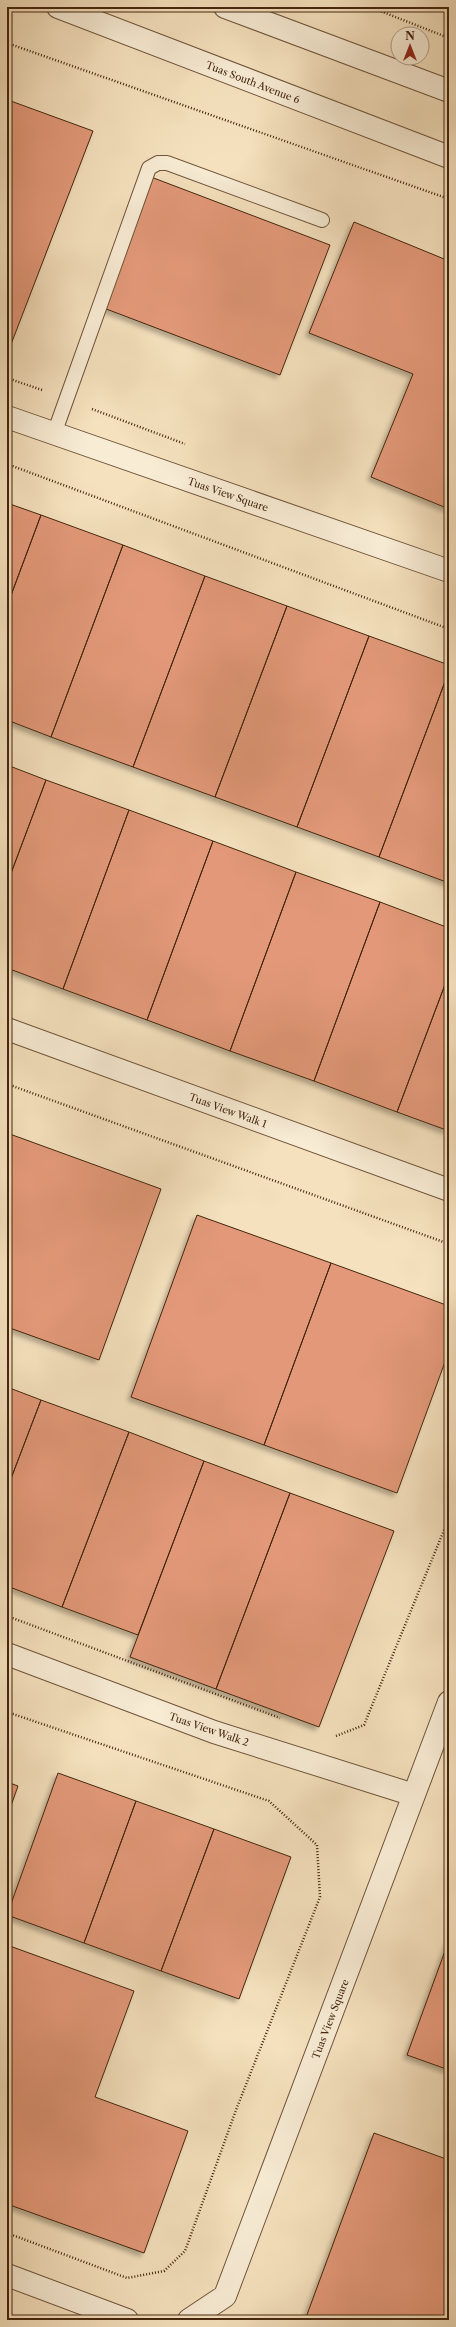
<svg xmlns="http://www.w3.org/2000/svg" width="456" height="2327" font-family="'Libre Caslon Text',serif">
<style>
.building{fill:#e39979;stroke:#44260e;filter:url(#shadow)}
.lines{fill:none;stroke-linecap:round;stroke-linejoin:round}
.service-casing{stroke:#70553a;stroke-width:16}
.minor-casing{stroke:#70553a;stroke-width:24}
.path{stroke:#44260e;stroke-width:2.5;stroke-dasharray:1 2;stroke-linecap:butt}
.service{stroke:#f8ecd5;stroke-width:14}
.minor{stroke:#f8ecd5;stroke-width:22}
.labels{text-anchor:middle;stroke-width:4;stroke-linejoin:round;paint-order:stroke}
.street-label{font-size:10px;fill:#44260e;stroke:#f8ecd5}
</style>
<defs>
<filter id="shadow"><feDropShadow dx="-3.5" dy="3.5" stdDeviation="2" flood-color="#0004"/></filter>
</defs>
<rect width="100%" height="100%" fill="#f5e1be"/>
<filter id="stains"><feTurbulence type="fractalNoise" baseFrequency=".005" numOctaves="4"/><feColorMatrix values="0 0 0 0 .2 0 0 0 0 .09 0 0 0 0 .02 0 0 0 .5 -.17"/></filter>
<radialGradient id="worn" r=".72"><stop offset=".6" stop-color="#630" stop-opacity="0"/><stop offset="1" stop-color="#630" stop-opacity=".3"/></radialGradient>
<!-- building -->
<path class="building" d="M8,100L93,131L10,347L7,346Z
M151,177L330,245L280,375L101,307Z
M354,222L449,261V509L371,477L413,374L309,333Z
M7,503L41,515L7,606Z
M41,515L123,545L51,737L7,720V606Z
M123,545L205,576L133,767L51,737Z
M205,576L287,606L215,797L133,767Z
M287,606L369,636L297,827L215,797Z
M369,636L449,665V671L379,857L297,827Z
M449,671V883L379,857Z
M7,765L46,780L7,884Z
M46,780L129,810L63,989L7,968V884Z
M129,810L213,841L147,1020L63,989Z
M213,841L296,872L230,1051L147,1020Z
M296,872L380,902L314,1081L230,1051Z
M380,902L449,928V974L397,1112L314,1081Z
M449,974V1131L397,1112Z
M7,1133L161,1189L99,1360L7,1327Z
M197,1215L331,1263L264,1445L131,1397Z
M331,1263L449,1306V1351L397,1493L264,1445Z
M7,1387L41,1400L7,1489Z
M41,1400L129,1432L62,1607L7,1586V1489Z
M129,1432L204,1461L138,1635L62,1607Z
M204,1461L290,1493L216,1689L130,1657Z
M290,1493L394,1531L319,1727L216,1689Z
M58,1773L136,1801L84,1943L7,1915Z
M7,1782L18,1786L7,1817Z
M136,1801L214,1829L161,1971L84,1943Z
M214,1829L291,1857L239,1999L161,1971Z
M449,1940V2070L407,2055Z
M7,1945L134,1991L95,2097L188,2131L144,2253L7,2204Z
M374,2133L449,2160V2320H305Z"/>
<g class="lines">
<defs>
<path id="service" d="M54,434L149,168L158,163H167L322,220"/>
<path id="minor" d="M58,7L449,157
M225,7L449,91
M7,417L449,571
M7,1029L449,1190
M7,1654L214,1732L414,1795
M7,2275L127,2320
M189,2320L225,2296L449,1702"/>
</defs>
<!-- service casing -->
<use href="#service" class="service-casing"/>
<!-- minor casing -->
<use href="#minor" class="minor-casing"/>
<!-- path -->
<path class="path" d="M370,7L449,38
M7,43L449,199
M7,378L42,390
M92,409L185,444
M7,464L449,629
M7,1084L449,1244
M7,1616L280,1718
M7,1712L269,1801L317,1845L320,1897L236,2110L185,2251L164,2271L127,2278L7,2233
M336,1736L364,1725L449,1518"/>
<!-- service -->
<use href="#service" class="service"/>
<!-- minor -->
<use href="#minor" class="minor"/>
</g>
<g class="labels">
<!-- street labels -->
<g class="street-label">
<text transform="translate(253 82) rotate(21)" y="4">Tuas South Avenue 6</text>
<text transform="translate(228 494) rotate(19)" y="4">Tuas View Square</text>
<text transform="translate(228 1110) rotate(20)" y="4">Tuas View Walk 1</text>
<text transform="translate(209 1729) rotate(19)" y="4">Tuas View Walk 2</text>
<text transform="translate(330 2019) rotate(-69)" y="4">Tuas View Square</text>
</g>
</g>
<!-- margin -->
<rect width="456" height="2327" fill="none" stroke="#f5e1be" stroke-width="24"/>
<rect x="8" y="8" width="440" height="2311" fill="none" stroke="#44260e" stroke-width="2"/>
<rect x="12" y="12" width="432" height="2303" fill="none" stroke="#44260e"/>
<!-- north arrow -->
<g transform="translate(410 46)"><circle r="19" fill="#f8ecd5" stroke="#b09d85"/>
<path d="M0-3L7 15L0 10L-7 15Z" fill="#8f2418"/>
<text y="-6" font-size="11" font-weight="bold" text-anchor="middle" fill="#44260e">N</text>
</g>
<rect width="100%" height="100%" filter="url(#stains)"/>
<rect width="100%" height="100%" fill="url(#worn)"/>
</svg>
